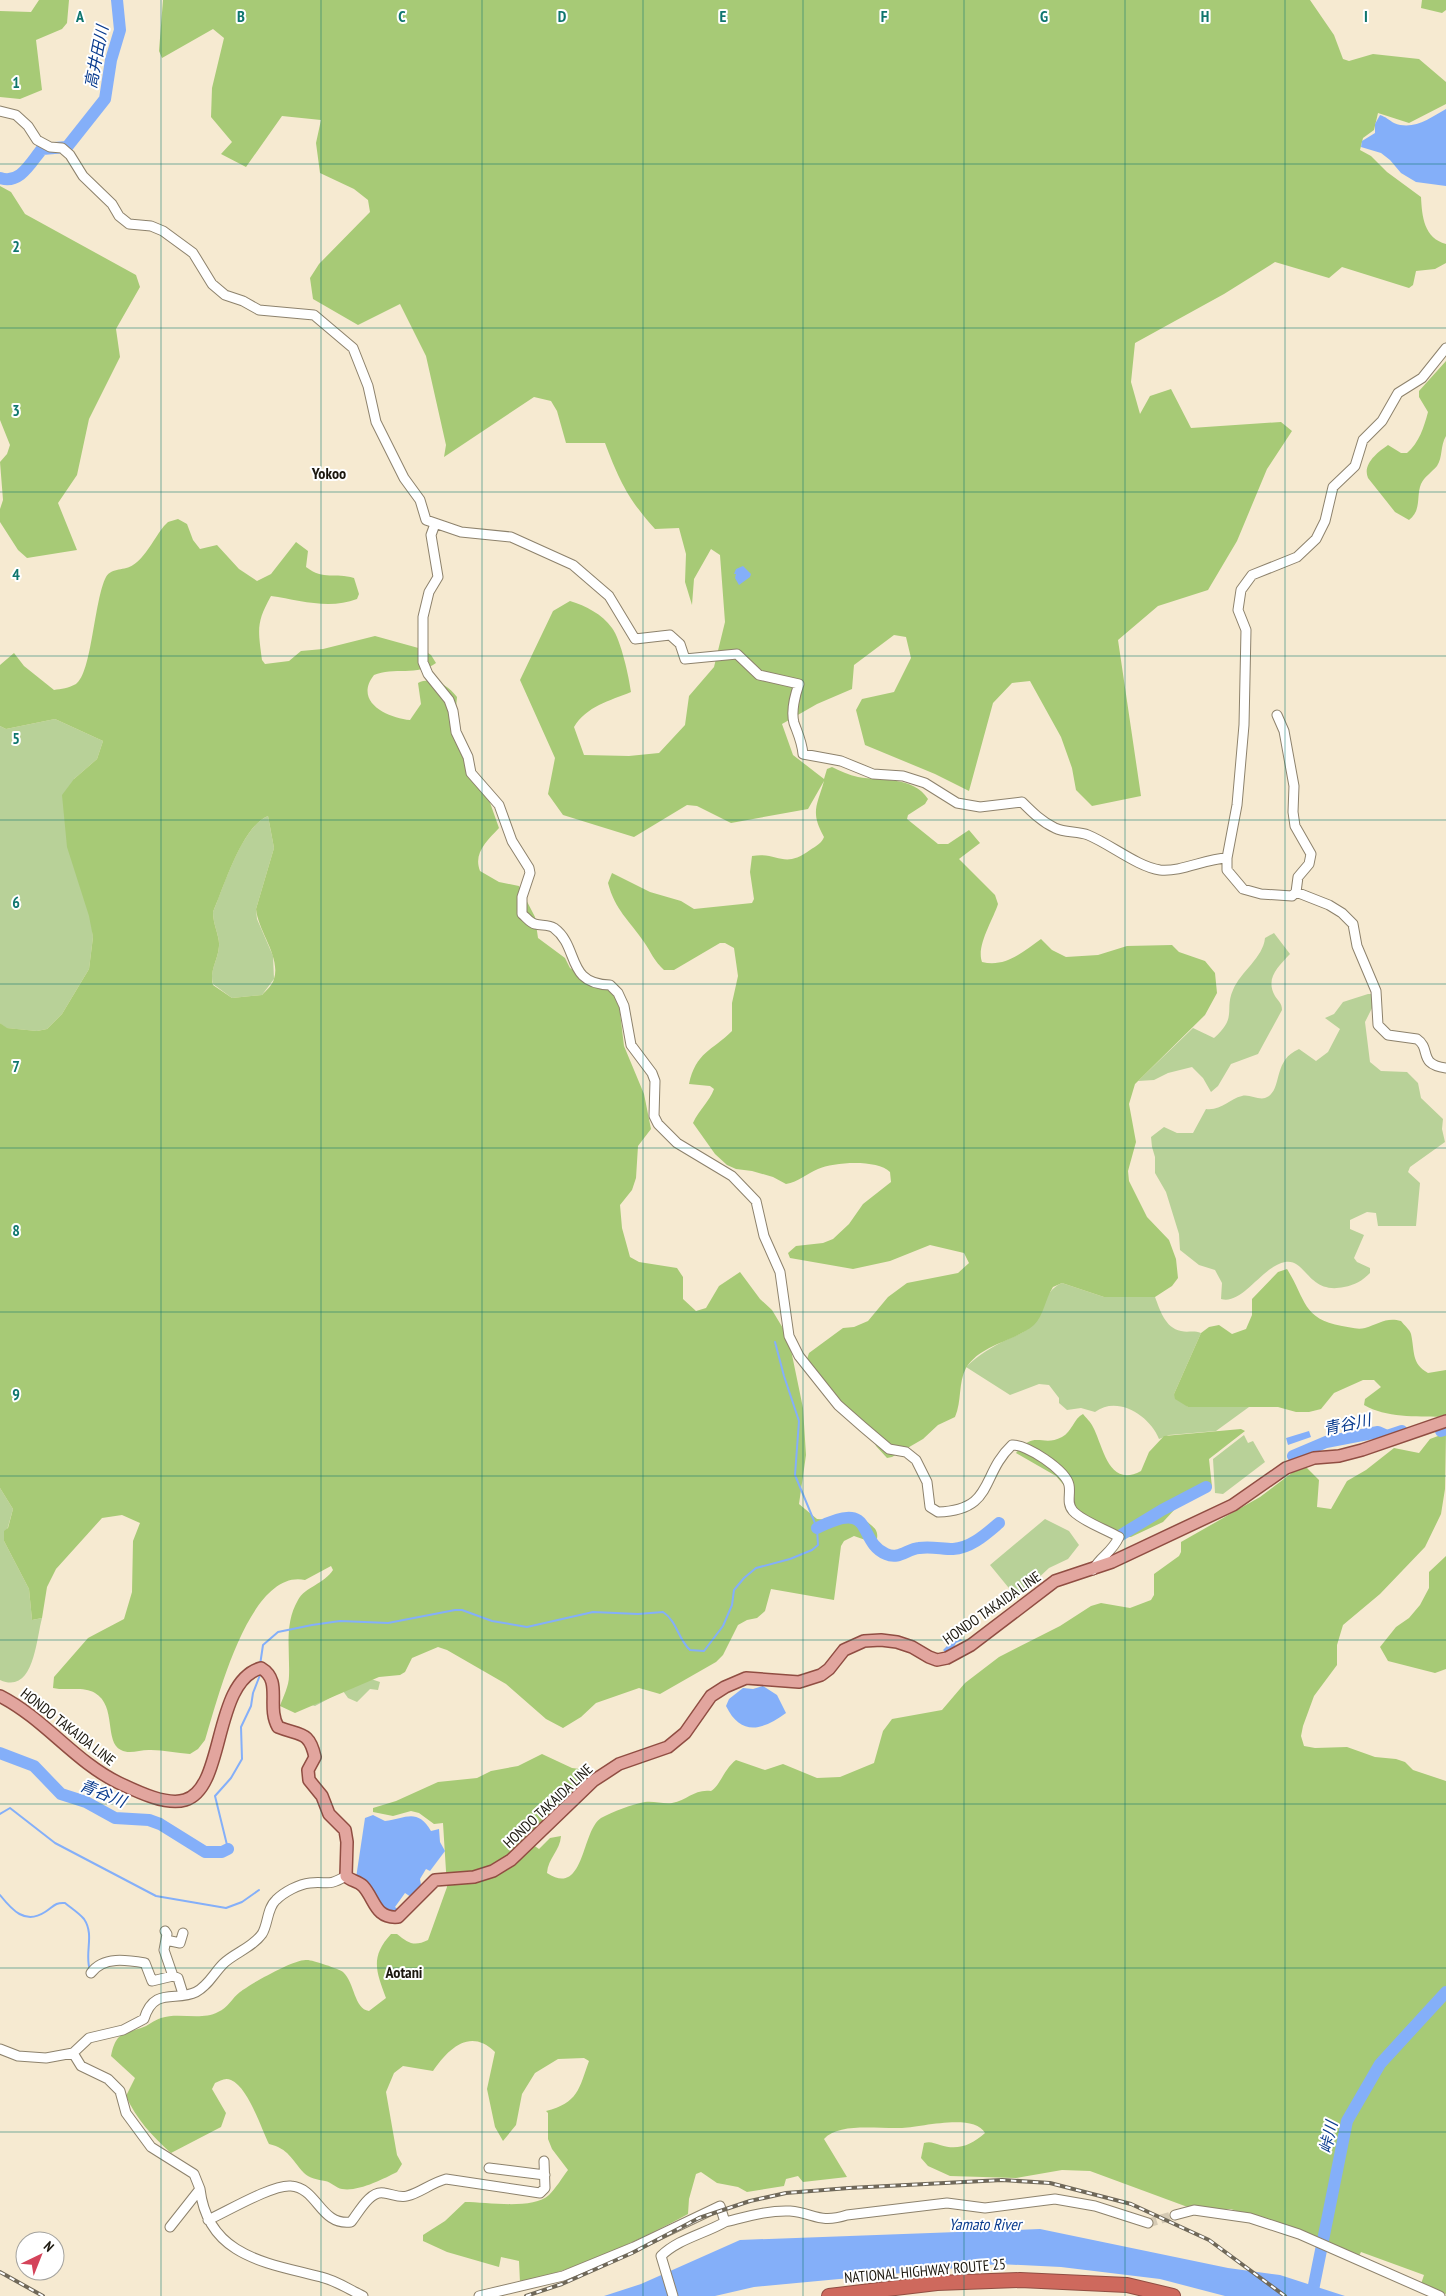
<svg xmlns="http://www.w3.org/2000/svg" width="1446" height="2296" font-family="'PT Sans Narrow','Noto Sans JP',sans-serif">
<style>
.green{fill:#b8d198}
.forest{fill:#a7ca76;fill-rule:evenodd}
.water{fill:#84aff9}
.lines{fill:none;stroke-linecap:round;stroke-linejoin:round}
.stream{stroke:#84aff9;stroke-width:2}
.river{stroke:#84aff9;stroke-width:12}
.minor-tunnel{stroke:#d5cab4;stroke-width:9;stroke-dasharray:9 4.5;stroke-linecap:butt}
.minor-casing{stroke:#8d826c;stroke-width:11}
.major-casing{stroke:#904d42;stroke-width:14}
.highway-casing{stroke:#904d42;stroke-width:16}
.minor{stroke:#fff;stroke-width:9}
.major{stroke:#e2a59e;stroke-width:11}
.highway{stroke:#ce695d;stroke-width:14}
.rail-casing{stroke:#6f6859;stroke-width:4}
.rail{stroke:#fff;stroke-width:2;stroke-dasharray:5.5;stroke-linecap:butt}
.grid{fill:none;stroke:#0f766e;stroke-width:1;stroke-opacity:0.55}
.labels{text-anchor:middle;stroke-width:4;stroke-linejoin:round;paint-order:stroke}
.street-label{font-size:15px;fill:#1c180f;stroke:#fff}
.water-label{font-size:16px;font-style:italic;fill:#093b8e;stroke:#fff}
.neighbourhood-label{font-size:16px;font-weight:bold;fill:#1c180f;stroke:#fff}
.grid-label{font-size:16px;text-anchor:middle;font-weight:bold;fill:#0f766e;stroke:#fff;stroke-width:4;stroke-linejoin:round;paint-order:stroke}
</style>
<rect width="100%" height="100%" fill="#f6ead1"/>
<!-- green -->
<path class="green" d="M55,719L103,741L97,759L74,779L93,937L89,969L62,1014L47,1029L37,1031L6,1028L0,1023V726L6,729Z
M268,816L274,848L256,909L257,919L273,956L274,979L262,995L232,998L213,984C209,970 218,961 219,946C220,937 213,925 213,912C224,886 242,826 268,816Z
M1274,933L1290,954C1278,967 1265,978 1275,996C1278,1001 1282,1003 1282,1010L1258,1054L1231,1064L1218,1086L1211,1092L1203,1078L1192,1067L1168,1073L1154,1080L1138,1081L1193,1028L1214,1038C1238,1017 1224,1010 1233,990C1241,971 1263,958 1265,938Z
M1368,994H1373L1374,1004L1365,1022L1370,1062L1381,1071L1407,1072L1418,1083L1421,1098L1443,1119L1442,1129L1445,1142L1410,1167L1408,1172L1420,1183L1416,1226H1378L1376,1213L1367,1212L1350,1220V1229L1364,1235L1354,1258L1357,1262L1370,1268V1273C1362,1281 1355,1285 1344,1287C1308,1295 1306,1258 1285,1262C1261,1267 1243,1305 1221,1299L1222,1283L1215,1270L1199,1265L1180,1250L1179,1234L1166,1192L1155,1173V1157L1152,1147L1151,1137L1164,1127L1177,1133H1193L1206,1109C1221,1111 1229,1099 1242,1096C1249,1094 1258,1100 1265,1098C1284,1091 1271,1061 1299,1049L1316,1061L1328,1052L1340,1029L1325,1018L1334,1014L1343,1002Z
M1062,1283L1104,1297H1155C1160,1310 1165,1328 1181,1331C1188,1333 1193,1330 1201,1333L1174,1394L1188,1407H1249L1216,1431L1169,1435L1159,1439C1150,1416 1118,1395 1095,1412L1081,1408L1067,1410L1059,1403V1398L1049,1385L1039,1384L1010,1395L966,1367C978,1355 992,1347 1008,1339C1015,1336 1023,1333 1029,1328C1046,1313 1041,1292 1062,1283Z
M1244,1435L1248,1443L1253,1441L1265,1462L1223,1494L1215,1493L1213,1459Z
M0,1488L13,1509L4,1541L29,1589L32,1620L42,1618C36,1640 34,1695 0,1680Z
M1045,1519L1069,1531L1079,1545L1068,1559L1049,1568L1017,1598L990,1565Z
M362,1676L380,1682L378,1690L370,1689L357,1702L348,1698L343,1691L315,1706L308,1704Z"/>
<!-- forest -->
<path class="forest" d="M39,0H69L67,23L62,29L36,40L42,90L20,99L0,97V11L31,12Z
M163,0H1310L1334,35L1343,59L1349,61L1373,54L1419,59L1446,82V104L1409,123L1378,113L1374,130L1363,138L1360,150L1371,156L1387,172L1421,197C1422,217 1424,238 1446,244V263L1435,269L1416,271L1413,285L1409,288L1342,267L1329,278L1275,262L1224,294L1135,343L1131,382L1140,414L1150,396L1171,389L1191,428L1281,422L1292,431L1267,469L1237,541L1208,590L1158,606L1118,640L1141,796L1092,806L1076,790L1072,768L1061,737L1030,681L1012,683L993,703L969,791L935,774L865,745L856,710L862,699L894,692L911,658L906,637L894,635L854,665L852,689L817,704L782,724L793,755L824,779L827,769L832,767C840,771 849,775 858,777C882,781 913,776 928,799L925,804L908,815L907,819L938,844H948L969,830L980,843L959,859L995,895L998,904C993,920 976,946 982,962C1005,968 1023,952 1041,939L1052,950L1066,957L1098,955L1127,946L1172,945L1179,952L1205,961L1215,973L1217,993L1205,1015L1135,1084L1129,1104L1136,1142L1128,1171L1129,1181L1147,1217L1169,1240L1176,1259L1178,1278L1172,1286L1155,1297H1104L1062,1283L1053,1287C1045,1299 1044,1315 1034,1325C1014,1342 981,1344 966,1368C958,1383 962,1401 955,1417L938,1425L923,1439L892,1457L887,1458L876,1446L872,1436L845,1411L806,1362L809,1353L843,1328L854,1327L868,1321L888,1297L907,1283L958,1273L969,1263L964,1253L930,1245L890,1261L853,1269L790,1258L788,1253L796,1246L823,1243L833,1239L849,1224L863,1204L891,1182L890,1172C877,1159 834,1162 818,1169C808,1173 798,1182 786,1184L773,1177L752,1171L736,1169L727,1165L715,1154L693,1123C699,1110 709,1102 714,1089L710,1086L689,1084C696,1052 712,1051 732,1031V1003L738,976L734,948L725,943H720L674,970H664C654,961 651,952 644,942C629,920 615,910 608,883L612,873L650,892L681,901L694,909L752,903L754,899L750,872L752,856C778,851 783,870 810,850C816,846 822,843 824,837C810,812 817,806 824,781L808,809L731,823L697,806L687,805L634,837L563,815L548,794L555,758L520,680L553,611L570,601C586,606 602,614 612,628C621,640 629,677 631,692C609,701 587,706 574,727L584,755L629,756L659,753L685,725L689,696L714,667L725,622L720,555L711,549L694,579L692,605L685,582L686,554L679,528L655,529C628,499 619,480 605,443H566L557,411L551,401L534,397L444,457L446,445L426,356L400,304L358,325L313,299L310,278L319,264L370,212L368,200L354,189L320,173L316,143L321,120L282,116L246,167L221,154L232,142L211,117L212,88L224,38L213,29L162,58L159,51Z
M1422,0H1446V10L1442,13L1421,8Z
M0,186L11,192L25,214L136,275L140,287L116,329L120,357L89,419L77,475L58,503L77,550L27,558L18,550L0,522V509L3,500L0,462L7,454L10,445L0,420Z
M1446,361V436C1440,446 1443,457 1437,466C1432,472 1424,477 1421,484C1416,496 1422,510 1409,520L1395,512L1368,478C1362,464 1378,452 1388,445L1401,453H1407C1419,443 1424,427 1428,412L1419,397V391Z
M178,519L187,524L193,540L200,549L217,545L239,569L257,581L271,574L296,542L308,551L306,567C324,581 335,572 354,578L359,594L357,599C329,610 299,600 271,596C256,623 258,629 262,660L265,664L289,661L301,651L323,649L375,636L422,649L431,655L436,663C418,676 393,667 374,675C353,702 388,718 410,720L421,704L418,683C432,676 448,685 457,697L454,728L488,797L499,828C487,841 473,853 480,871L499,882L519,886L535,917L538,938L565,958L570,968L587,979L598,981L615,995L619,1004L624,1046L644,1094L651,1129L638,1146L636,1178L632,1190L620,1205L622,1228L630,1257L639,1262L677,1268L683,1277V1299L696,1311L706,1308L719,1286L740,1272L760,1299L772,1310L784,1330L791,1350L803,1408L806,1455L799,1504L817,1519C836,1522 854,1509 871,1525C876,1529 878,1532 877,1539L874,1543L854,1536L844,1541L841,1546L834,1600L771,1589L765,1611L757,1618L747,1620L738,1625L723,1655L716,1662L660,1694L639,1688L596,1703L581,1717L563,1728L546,1719L506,1684L447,1650L438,1647L412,1658L405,1672L400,1675L379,1677L295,1713L280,1706C283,1697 289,1686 289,1676C290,1650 284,1624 298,1600C305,1587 324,1584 333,1570L331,1566L305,1580C249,1568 217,1702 205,1740L198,1749L190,1754C177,1753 164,1750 151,1750C141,1749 130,1755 121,1750C104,1742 117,1706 95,1693C84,1686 66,1691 53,1688L54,1677L88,1638L124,1619L132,1592L133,1541L140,1523L122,1515L102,1518L56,1569L47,1587L42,1618L32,1620L29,1589L4,1541V1531L8,1528L13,1509L0,1488V1023L7,1028L37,1031L47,1029L62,1014L89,969L93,937L89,916L67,847L62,795L74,779L97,759L103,741L55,719L6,729L0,726V665L14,653L24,666L54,690C61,689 69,688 76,684C92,673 94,600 106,577C112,567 125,571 133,565C145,558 155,537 164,526L168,522ZM268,816L274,848L256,909C258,931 281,957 274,979C273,984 266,991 262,995L232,998L213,985C209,970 218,961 219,946C220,937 213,925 213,912C224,887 242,826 268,816Z
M1287,1269C1306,1299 1302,1319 1342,1326C1349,1327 1357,1330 1365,1328C1379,1324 1386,1317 1401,1321C1404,1325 1410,1330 1411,1334C1415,1352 1411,1363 1428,1373L1446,1370V1414L1441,1417C1416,1416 1386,1418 1364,1405L1365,1399L1381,1387L1374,1380H1363L1334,1393L1321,1409L1309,1412H1296L1278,1407H1188L1175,1399L1174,1394L1201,1333L1209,1327L1219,1325L1232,1334L1246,1329L1252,1315V1299L1278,1272Z
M1083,1414C1086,1418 1091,1422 1093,1427C1103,1445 1108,1489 1141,1471L1149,1452L1164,1436L1241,1429L1245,1431L1209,1459L1212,1487L1176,1508L1163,1522L1131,1537L1113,1538L1069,1512L1067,1489L1056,1476L1016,1453C1035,1429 1042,1448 1062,1437C1072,1432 1074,1418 1083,1414Z
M1446,1433L1445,1489L1441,1514L1425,1547L1380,1594L1343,1625L1337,1645V1665L1314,1696L1303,1726L1301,1736L1304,1746L1315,1748L1347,1747L1375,1757L1396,1759L1405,1762L1413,1770L1446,1781V2294L1421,2284L1424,2275L1361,2252L1359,2256L1231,2209H1193L1090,2171L1062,2170L1016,2178L950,2176L928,2166L921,2158L924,2143C930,2141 934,2143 940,2145C958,2151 971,2145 985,2133C974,2112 918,2128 900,2128C880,2129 838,2122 824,2139L847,2177L803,2182L798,2176L786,2179L784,2186L747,2192L738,2187L717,2183L701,2172L696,2174L689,2199L688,2214C634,2243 580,2268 520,2283L519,2261L501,2257L499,2267L447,2252L423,2241V2235L445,2221L465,2202C487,2202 533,2210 549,2195C556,2188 562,2178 568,2170L552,2149L548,2139V2113L546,2111C578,2103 579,2089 589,2061L584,2058L558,2059L535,2073L522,2094L516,2125L503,2141L495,2127L487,2089L495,2052C470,2027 448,2049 433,2071L403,2066L394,2073L386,2092L397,2155L402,2164L397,2172C383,2179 358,2192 342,2189C336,2188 331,2182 325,2181C318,2180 309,2178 304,2173C291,2159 289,2149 269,2144C261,2128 248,2087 231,2080C225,2077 220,2081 215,2083L212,2089L226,2113L221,2127L171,2153C152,2136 137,2120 126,2096L135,2078L111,2056C116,2033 121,2035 141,2028C148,2026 154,2020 161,2018C179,2012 201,2021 218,2012C228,2008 232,1998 240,1992C250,1984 296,1958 307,1960C313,1960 339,1969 343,1972C355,1983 354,2009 369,2011L386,1998C376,1971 370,1957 391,1934H397C408,1943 414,1947 428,1940L447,1887L443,1823L434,1824L419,1813L411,1811L393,1816L373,1812V1808L396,1801L438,1782L477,1778L491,1771L518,1766L542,1754L572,1768L595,1771L597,1774L526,1840L539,1849L550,1838L561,1836C560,1851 548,1858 547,1873C585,1898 581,1831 601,1818C612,1812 633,1804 645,1802C654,1801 663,1804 672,1803C688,1800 694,1789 711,1791C720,1786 724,1769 736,1760L765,1770L783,1764L817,1778L840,1777L874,1763L883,1731L892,1719L942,1710L965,1683L999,1657L1060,1626L1091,1606L1101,1603L1130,1608L1151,1600L1154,1595V1574L1179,1556L1181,1552V1542L1260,1497L1301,1466L1307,1468L1319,1480L1317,1507L1331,1509L1347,1481L1366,1470L1394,1448L1419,1453L1430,1439Z
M1446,1556V1669L1435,1673L1388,1661L1380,1647L1396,1627L1409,1618L1420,1605L1429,1588V1572Z"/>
<!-- water -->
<path class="water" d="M1446,109V186L1416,182L1401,173L1390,160L1381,153L1361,147L1362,141L1375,133V124L1380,115C1386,117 1389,120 1394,123C1413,131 1430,118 1446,109Z
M743,566L751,574L750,577L739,585L735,578L736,574H734L736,569Z
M1309,1431L1311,1437L1288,1445L1286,1438Z
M955,1638L963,1640L956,1643L952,1651L946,1653L943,1650Z
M763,1686L777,1695L786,1713C763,1730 741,1737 726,1706L729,1699L743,1688L753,1689Z
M373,1815L385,1821C405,1819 417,1807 431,1831L439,1829L440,1842L445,1851L430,1871L426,1869L420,1879L421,1885L411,1897L405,1893L395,1907L401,1912L386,1913L356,1878L365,1818Z
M1040,2229L1228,2268L1280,2275L1345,2296H1225L1160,2279L1061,2267L999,2264L754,2287L715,2296H604L641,2284L740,2240Z"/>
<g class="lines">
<!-- stream -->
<path class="stream" d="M260,1665L263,1645L278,1632L312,1625L340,1621L388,1623L455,1610H462L492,1621L527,1627L593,1612L638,1614L663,1612C677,1621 678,1639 690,1650L704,1651L723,1626L732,1605L734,1590L744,1578L756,1568L790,1559L812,1550L818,1545L817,1528L795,1475L799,1421L784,1376L775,1342
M0,1814L10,1808L55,1843L156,1896L226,1908L242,1902L259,1890
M228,1849L215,1796L231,1778L242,1759L241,1727L251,1706L253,1693L260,1675
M0,1895C12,1910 25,1925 45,1912C53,1907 55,1902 65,1903C71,1908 79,1913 84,1919C95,1935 84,1954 90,1970"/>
<!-- river -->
<path class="river" d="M0,178C20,185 31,162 42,149L67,147L105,99L111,60L120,30L117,0
M1441,1431L1446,1429
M1293,1456L1326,1442L1378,1432L1387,1436L1402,1431
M817,1528C876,1498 856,1541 886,1554C899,1560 907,1549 919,1548C930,1546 942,1549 953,1549C971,1548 986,1534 999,1523
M1121,1535L1162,1510L1206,1487
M0,1753L34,1766L61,1794L86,1802L115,1818L149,1820L160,1824L205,1852H222L228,1849
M1313,2290L1347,2121L1380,2064L1446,1992"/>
<!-- minor-tunnel -->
<path class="minor-tunnel" d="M1148,2223L1175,2215"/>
<defs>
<path id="minor" d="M0,111L16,115L28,126L37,140L50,147L62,148L70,155L83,176L112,204L119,216L129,224L151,226L163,231L193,253L212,284L225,295L243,301L259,310L314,315L353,348L368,386L376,422L404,478L420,500L426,520L461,532L511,537L573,565L609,596L635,639L670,635L680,644L685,659L737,654L759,675L799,684C795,695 791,712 794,723C798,734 802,742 803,754L841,761L873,774L903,776L925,783L957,803L980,807L1022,802C1032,812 1042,822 1055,828C1065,833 1078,831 1088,835C1110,844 1138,867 1160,870C1182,872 1204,859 1227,858
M1446,348L1422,378L1398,393L1382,421L1363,440L1355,466L1333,487L1325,521L1316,539L1297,557L1252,575L1241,590L1238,610L1246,630L1244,725L1237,805L1227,858V870L1243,889L1261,894L1292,896L1296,892L1329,905L1342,913L1353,924L1357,946L1376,991L1378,1025L1388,1035L1417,1039C1432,1049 1417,1064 1446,1068
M435,524L431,535L438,577L429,592L423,617V662L428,674L449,700L453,711L456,732L468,757L471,773L499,805L512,841L529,868L530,873L522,897V914C526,917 530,923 535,924C541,926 548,924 554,928C580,947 565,984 610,985L618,993L624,1006L631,1045L652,1073L655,1081L654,1116L658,1124L677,1143L732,1176L756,1201L764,1236L780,1272L789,1336L799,1356L838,1405L863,1427L889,1449L906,1452L916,1460L927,1482L930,1507L938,1512C995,1510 980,1475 1012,1445C1026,1444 1066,1470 1069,1485C1071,1494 1066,1503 1073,1511C1082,1521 1105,1529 1119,1537C1111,1554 1100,1556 1093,1570
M1277,715L1284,731L1294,786L1293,812L1295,826L1311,854L1309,864L1298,877L1296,892
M165,1931L167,1934L164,1950L173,1976
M166,1940L180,1943L183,1933
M91,1973C103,1956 127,1960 145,1963L152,1981L173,1976L178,1978L183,1994
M0,2049L18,2056L46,2058L73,2053L89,2038L123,2030L144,2019C154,1986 176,2002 196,1992C208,1986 214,1973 223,1964C234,1953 252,1948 262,1934C268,1925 267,1908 276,1900C284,1892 299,1884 310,1883C328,1881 327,1887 346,1876
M73,2053L81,2066L108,2079L120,2091L126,2113L151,2147L194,2174L200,2189L170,2227
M489,2168L545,2175
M200,2189C208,2257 268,2263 321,2277C335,2280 350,2290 363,2296
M1175,2215L1194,2210L1250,2218L1299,2234L1440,2296
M208,2220C226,2212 273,2184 291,2186C318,2188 320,2226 351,2222C359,2212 370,2190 384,2193C392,2194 399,2198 407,2196C420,2193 431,2183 446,2179L540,2193L545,2188L544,2161
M479,2296L563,2276L634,2247L720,2206L725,2222C746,2217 768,2210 790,2211C814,2213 819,2224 847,2215L947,2203L985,2208L1055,2199L1095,2206L1148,2223
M673,2296L661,2256C678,2239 704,2234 725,2222"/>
<path id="major" d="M0,1696C45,1719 75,1762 119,1783C136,1791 166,1806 185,1800C226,1788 212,1682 261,1668C283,1681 266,1706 278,1727C300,1736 309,1730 315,1757L308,1770L309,1780L322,1796L329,1814L345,1830L347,1842L346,1876C351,1881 358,1881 363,1886C375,1899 375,1919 398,1917L435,1880L474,1877L493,1871L511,1860L593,1781L619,1764L668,1747L685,1733L711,1696L725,1687L746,1678L799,1682L821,1675L829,1669L844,1650L864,1641L881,1640L897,1642L912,1647L929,1657L937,1660L947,1658L971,1645L1055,1581L1112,1562L1233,1505L1286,1468L1314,1458L1339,1456L1362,1450L1446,1421"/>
<path id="highway" d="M829,2296L937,2283L1020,2280L1127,2285L1173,2296"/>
</defs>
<!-- minor casing -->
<use href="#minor" class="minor-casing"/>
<!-- major casing -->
<use href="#major" class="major-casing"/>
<!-- highway casing -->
<use href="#highway" class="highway-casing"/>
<!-- minor -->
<use href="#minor" class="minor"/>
<!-- major -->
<use href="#major" class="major"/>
<!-- highway -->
<use href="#highway" class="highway"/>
<defs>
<path id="rail" d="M0,2272L43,2296
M526,2296L562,2284L632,2253L699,2218L750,2201L786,2193L849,2188L1002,2180L1050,2183L1131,2204L1209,2240L1285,2296"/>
</defs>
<!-- rail casing -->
<use href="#rail" class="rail-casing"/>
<!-- rail -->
<use href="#rail" class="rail"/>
</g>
<!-- grid -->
<path class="grid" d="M161,0V2296M321,0V2296M482,0V2296M643,0V2296M803,0V2296M964,0V2296M1125,0V2296M1285,0V2296M0,164H1446M0,328H1446M0,492H1446M0,656H1446M0,820H1446M0,984H1446M0,1148H1446M0,1312H1446M0,1476H1446M0,1640H1446M0,1804H1446M0,1968H1446M0,2132H1446"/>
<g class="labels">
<!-- street labels -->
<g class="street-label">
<text transform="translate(992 1608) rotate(-35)" y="5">HONDO TAKAIDA LINE</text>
<text transform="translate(68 1727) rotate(38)" y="5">HONDO TAKAIDA LINE</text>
<text transform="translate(548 1806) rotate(-43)" y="5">HONDO TAKAIDA LINE</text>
<text transform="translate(925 2271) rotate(-5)" y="5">NATIONAL HIGHWAY ROUTE 25</text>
</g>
<!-- water labels -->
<g class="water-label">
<text transform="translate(96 57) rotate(-79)" y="6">高井田川</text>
<text transform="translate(1347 1424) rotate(-12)" y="6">青谷川</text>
<text transform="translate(103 1793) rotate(22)" y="6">青谷川</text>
<text transform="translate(1328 2137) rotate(-77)" y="6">峠川</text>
<text x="985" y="2230">Yamato River</text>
</g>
<!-- neighbourhood labels -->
<g class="neighbourhood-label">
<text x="329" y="479">Yokoo</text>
<text x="404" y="1978">Aotani</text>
</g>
</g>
<g class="grid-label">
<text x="80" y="22">A</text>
<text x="241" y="22">B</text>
<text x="402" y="22">C</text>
<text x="562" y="22">D</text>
<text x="723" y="22">E</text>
<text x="884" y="22">F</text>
<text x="1044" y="22">G</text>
<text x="1205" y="22">H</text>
<text x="1366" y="22">I</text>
<text x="16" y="88">1</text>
<text x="16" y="252">2</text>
<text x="16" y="416">3</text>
<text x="16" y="580">4</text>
<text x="16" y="744">5</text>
<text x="16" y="908">6</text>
<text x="16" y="1072">7</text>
<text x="16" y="1236">8</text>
<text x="16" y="1400">9</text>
</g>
<!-- north arrow -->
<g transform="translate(40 2256) rotate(43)"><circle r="24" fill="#ffffff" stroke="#a4a39f"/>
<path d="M0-4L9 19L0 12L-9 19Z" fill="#d4435a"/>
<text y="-8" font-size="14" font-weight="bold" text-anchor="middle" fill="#1c180f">N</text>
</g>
</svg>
